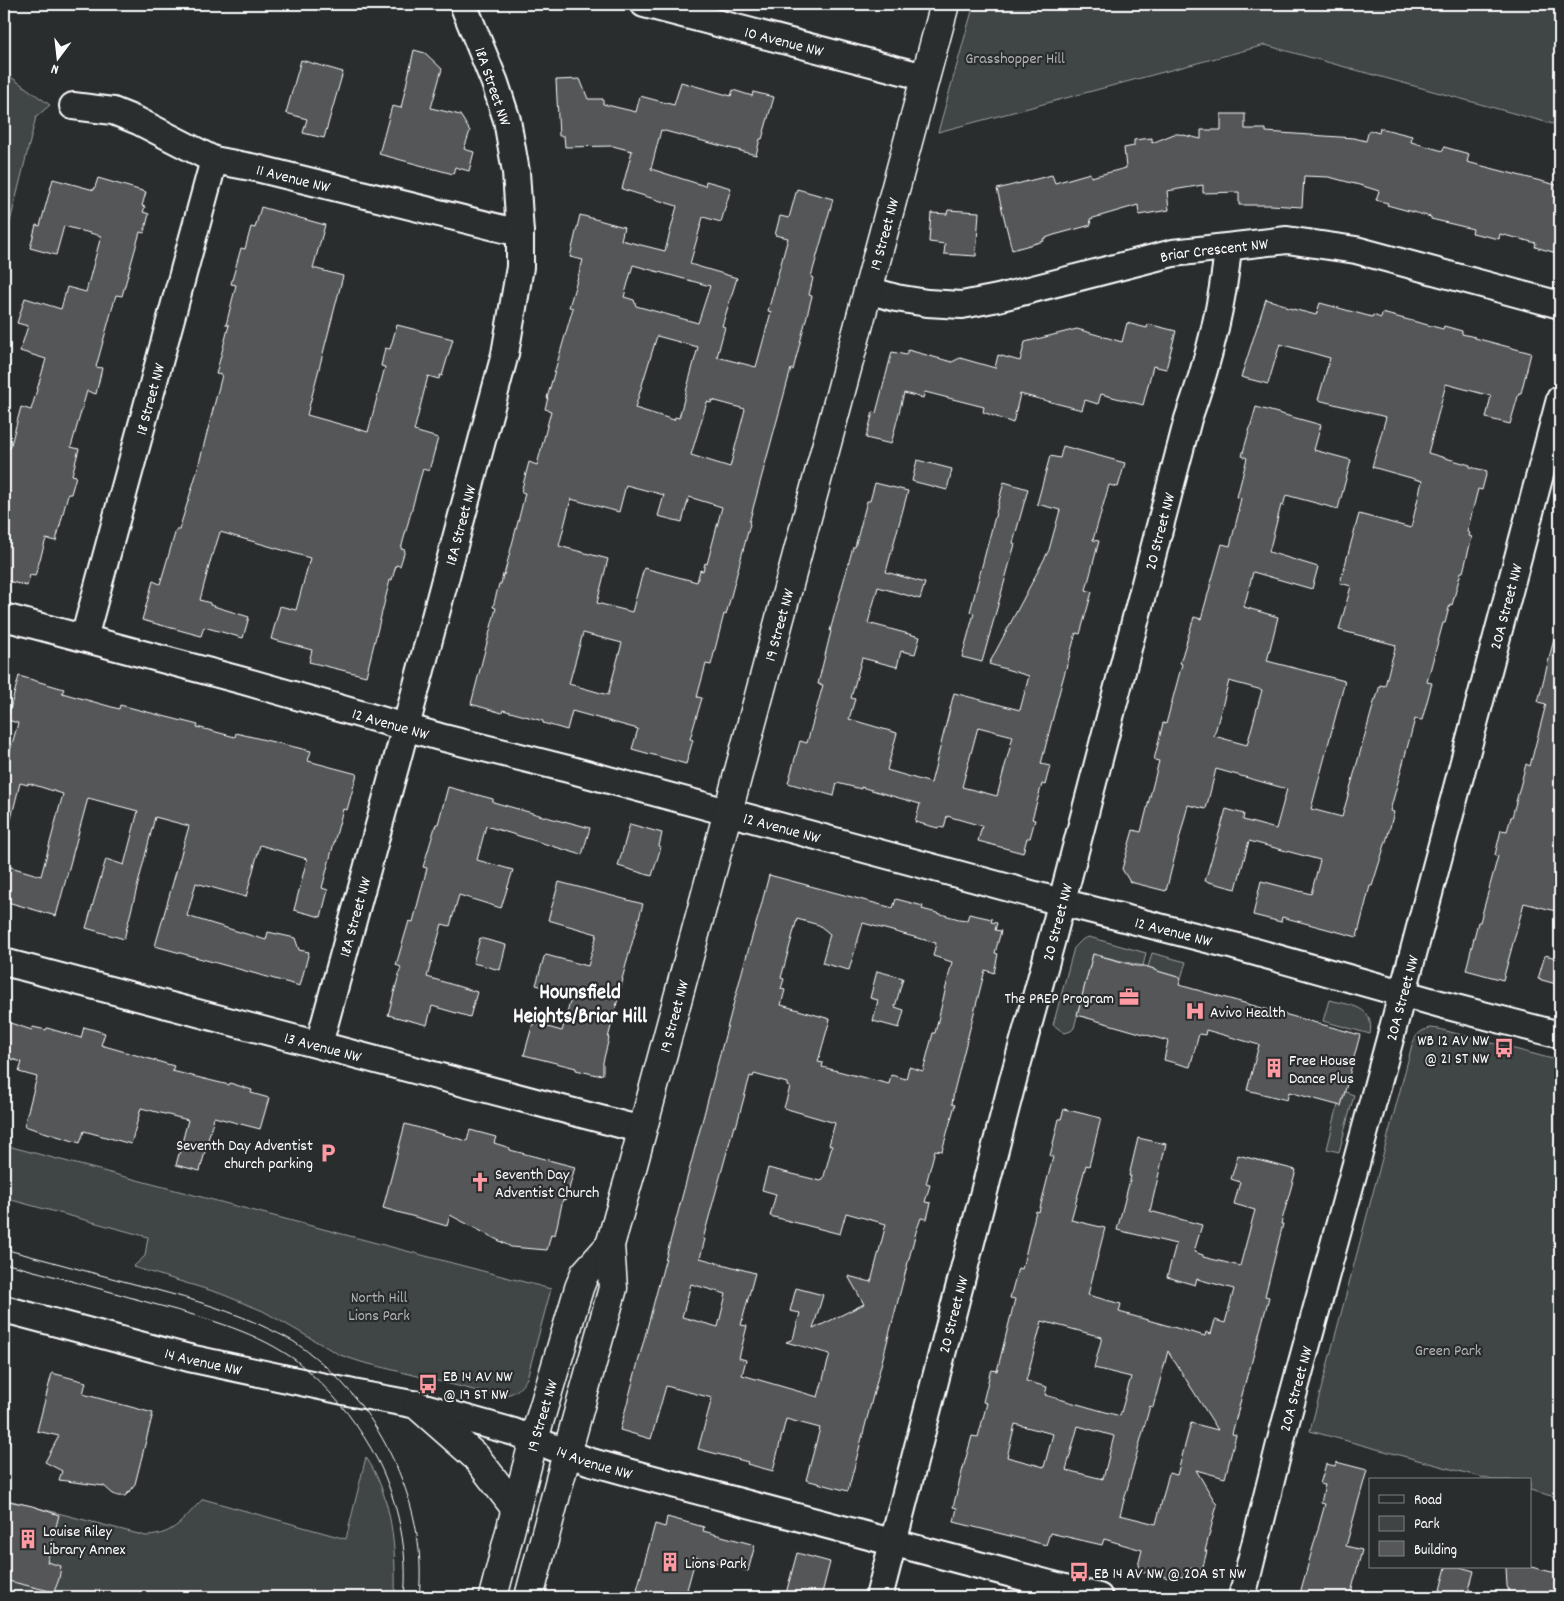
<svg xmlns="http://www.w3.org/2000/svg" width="1564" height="1601" font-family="Dekko,sans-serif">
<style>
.green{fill:#414445;stroke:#a0a2a2}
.building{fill:#555758;stroke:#fff;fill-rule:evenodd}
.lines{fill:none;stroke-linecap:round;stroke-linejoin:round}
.street-casing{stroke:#fff;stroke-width:30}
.secondary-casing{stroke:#fff;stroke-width:31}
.street{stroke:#2a2d2e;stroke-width:26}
.secondary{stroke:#2a2d2e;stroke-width:28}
.tram{stroke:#fff;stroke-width:1}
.labels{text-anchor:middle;stroke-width:4.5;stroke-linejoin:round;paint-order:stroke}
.street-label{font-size:16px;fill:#fff;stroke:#2a2d2e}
.park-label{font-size:16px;fill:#b3b4b5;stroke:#2a2d2e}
.poi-label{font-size:16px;fill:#fff;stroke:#2a2d2e;text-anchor:start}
.district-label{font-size:21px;font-weight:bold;fill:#fff;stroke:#2a2d2e}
</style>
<rect width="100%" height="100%" fill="#2a2d2e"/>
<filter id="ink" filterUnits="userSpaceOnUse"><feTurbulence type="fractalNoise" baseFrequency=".02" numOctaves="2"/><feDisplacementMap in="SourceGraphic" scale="10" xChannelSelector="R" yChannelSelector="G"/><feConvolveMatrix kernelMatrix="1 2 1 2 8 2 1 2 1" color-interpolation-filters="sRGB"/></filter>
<g filter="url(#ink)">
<!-- green -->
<path class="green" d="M974,4H1560V126L1265,45L938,132Z
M4,72L50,105L36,117L5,242Z
M1089,937L1146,953L1143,966L1093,954L1074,1028L1071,1031L1065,1033L1053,1025L1074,948L1083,939Z
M1152,953L1186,962L1181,978L1154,970V969L1148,967Z
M1329,1000C1350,1005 1375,1006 1370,1034L1323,1021Z
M1431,1028L1439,1029L1560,1061V1498L1530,1490V1480H1492L1310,1431L1412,1045C1416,1035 1420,1030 1431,1028Z
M1345,1092L1354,1095L1339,1152L1327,1149L1338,1105H1341Z
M4,1145L551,1289L527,1378C518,1393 511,1396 494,1395L361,1362L340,1355L263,1311L219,1293L133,1267L145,1256L148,1237L4,1198Z
M366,1457C393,1498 396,1550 395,1597H4V1499L146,1536C176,1535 184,1517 203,1499L346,1539Z"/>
<!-- building -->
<path class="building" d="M414,50L425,53L442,69L431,108L460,115L462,118L470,131L464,149L474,152L469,171L455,167L453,174L379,154L392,106L401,108Z
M301,60L343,72L324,138L303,133L307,119L286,113Z
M580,79L588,99H603V104L636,112L640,96L674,105L681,82L731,96L733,90L752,96L753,92L774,97L762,139H760L756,155L661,130L651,169L705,186L706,181L731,188L721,222L703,217L690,264L737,278L722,326L725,327L717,357L756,367L771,312L768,311L788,238L775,235L780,216L789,218L797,189L833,199L811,277L813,278L809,295L812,296L793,370L791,369L749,523L750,524L726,615L724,614L711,665L706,664L697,697L702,698L690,739L693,740L686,764L632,749L638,729L572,711L567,730L543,723V721L503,710L502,713L471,704L496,608L493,607L499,584H501L503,574L504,575L521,510L525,493L521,492L529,462L537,465L551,411L545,409L548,398H547L573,308L569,307L583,260L570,257L580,215L624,227L621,240L665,251L677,206L622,189L632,151L613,146L565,147L564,136H559L556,80ZM633,265L710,286L698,323L636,306L634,300L624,297ZM657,336L698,347L679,418L675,417L674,420L635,408ZM712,400L745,409L730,467L691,455L707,402L711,403ZM626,485L664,495L658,516L682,522L689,497L722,507L707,564L705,563L703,571L700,570L697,582L644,568L632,612L597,603L608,559L559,546L571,499L619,512ZM583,633L622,643L608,695L569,684Z
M1221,114H1245V129H1266V132L1354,138L1366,141L1369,130L1379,133L1380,128L1412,136L1411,142L1443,151L1444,147L1469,154L1467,162L1560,186V254L1535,247L1536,243L1500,234L1499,239L1472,233L1473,229L1431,219V217L1387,205L1388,203L1376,200L1379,191L1363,186L1329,177L1304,176L1302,207L1271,205H1239V192L1203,193V185L1167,191L1169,210L1139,215L1138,205L1090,219L1091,225L1054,235L1043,239L1044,241L1012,250L997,189L1052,175L1055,183L1090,173L1091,177L1126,168L1124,148L1134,146V140L1152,138V143L1174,134H1179L1201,139V130H1221Z
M98,178L146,192L142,206L145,207L143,212L149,214L144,233L140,232L122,296L116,295L96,367L102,368L96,394L87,391L71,447L79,449L72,475L76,476L71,494H68L56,541L46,539L35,576L30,575L27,586L4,580V446L10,448L21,407L31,410L46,359L20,351L28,326L17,323L25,298L61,309L67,287L86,292L101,236L64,226L56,255L30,248L36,225L40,226L53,179L94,190Z
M261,207L325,225L313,268L343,276L307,415L368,432L385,367L381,366L385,348L390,349L397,325L453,339L442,376L440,375L439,379L428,376L414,431L438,438L429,471L423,469L420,479L401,549L405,550L400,566L396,565L392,580H390L366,676L309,662L312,650L271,639L280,606L296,610L310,558L220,532L213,555H212L200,600L210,603V605L249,617L243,638L204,627L201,636L142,620L153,581L160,584L176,530H179L196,475L222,375L216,374L229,325H226L236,285L231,284L241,248L245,249L251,227L255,228Z
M948,210L979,212L976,256L944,254L945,244L929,242L931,213L947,214Z
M1266,299L1285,305V307L1316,315L1320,303L1372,317L1373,315L1381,318L1382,313L1443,329L1444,326L1462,331V334L1475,337V338L1531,353L1521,393H1519L1510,424L1486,418L1491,396L1446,384L1428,453L1470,465V467L1487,471L1482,490L1478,489L1467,532L1470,533L1469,536L1472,537L1463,572H1461L1452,605L1450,604L1445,623H1443L1427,682L1432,683L1422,720L1415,719L1390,811L1394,812L1388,835L1372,886H1370L1357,937L1282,917L1281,922L1253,915L1261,881L1311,894L1320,860L1249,841L1236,889L1205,881L1226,809L1244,814L1243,820L1276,829L1287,789L1216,769L1206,809L1188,805L1166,891L1130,882L1122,869L1133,830L1141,832L1159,761L1154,760L1163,723L1166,724L1182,664L1180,663L1194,617L1201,619L1222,544L1230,546L1239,511H1238L1241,498L1237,497L1247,458L1242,456L1256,407L1321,425L1314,450L1351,460L1338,509L1286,495L1283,506L1281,505L1269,552L1318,567L1312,589L1253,572L1244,607L1278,617L1267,661L1345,681L1311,809L1342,817L1375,699H1376L1380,685L1385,686L1390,666L1396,645L1339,630L1351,586L1340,583L1359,514L1411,528L1422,481L1372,467L1386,417L1318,400L1330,358L1280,344L1268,384L1241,377ZM1229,681L1262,690L1247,745L1214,736Z
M1127,323L1147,328L1148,324L1176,331L1166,369L1153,366L1143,405L1101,394L1098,404L1085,400L1082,410L1020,394L1013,423L983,412L984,407L925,392L923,398L904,393L891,444L866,438L873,412L876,413L892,352L906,355L908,350L952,362L960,358L995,368L998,355L1020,361L1025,342L1077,329L1122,342Z
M1063,446L1125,463L1118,487L1109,485L1093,540L1099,541L1086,590L1092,592L1080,634L1076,633L1061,686L1041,764L1050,766L1045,785L1042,784L1032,819L1035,820L1030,838H1027L1023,853L978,841L982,826L947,816L944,828L938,827V828L915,822L920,804L861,787V789L837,783L834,796L788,783L800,741L807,743L823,685L818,684L831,631H830L853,547H855L867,501H870L875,483L908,491L886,572L925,583L920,599L878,587L868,623L920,637L915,654L901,651L897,667L862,658L851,698L855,699L849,719L897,733L887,770L931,783L954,693L1020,710L1029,676L989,664L1049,550L1060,510L1037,504L1050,456L1060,458ZM978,727L1013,736L997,796L962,787Z
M917,460L952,469L947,490L912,481Z
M1004,482L1028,489L1013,543L1015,544L982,662L962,657L974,613L970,612Z
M1554,639L1560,640V912L1524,903L1503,980L1466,970L1478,922H1480L1498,856L1495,855L1501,830L1507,831L1511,817H1512L1526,764L1530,766L1546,704L1538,702Z
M19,676L64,689L62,693L119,709L120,705L198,725L197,727L235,737L236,733L311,751L308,761L357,774L347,810L343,809L322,888L328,890L321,917L294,910L307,859L260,845L246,897L196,883L187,916L266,940L268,932L295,938L299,950L309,952L300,986L155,946L189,826L155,817L124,939L86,928L106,859L124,865L138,811L88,798L56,916L4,901V865L41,876L63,794L28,783V785L20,783L10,823L4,822V772L18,723L7,720Z
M448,787L493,799V802L564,822V821L590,828L582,855L486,826L477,860L513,870L501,908L459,895L450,926L442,924L427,977L477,992L470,1017L432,1006L427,1025L388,1015L401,967L396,965L409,921L413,922L427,868L423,867L436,824H438Z
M630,824L662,833L659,846L661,847L652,876L618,866Z
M769,875L893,908L896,899L923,906L922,909L959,919L967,920L969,914L992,919L991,922L997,923L995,930L1001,931L995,953L998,954L994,973L985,970L954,1091L952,1104L955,1105L942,1151L935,1150L926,1184L930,1185L925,1202L931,1203L927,1219L921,1218L916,1232L848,1491L806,1480L820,1428L786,1419L773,1471L747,1464L748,1462L698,1449L712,1398L666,1386L651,1439L620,1430L743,968L760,910ZM797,919L819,925L830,934L822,963L849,970L863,923L936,943L933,956L952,962L935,1033H933L923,1071L909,1067L906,1079L891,1075L889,1084L822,1067L823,1063L818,1062L830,1019L781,1005L785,990L781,989L784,979L781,978ZM754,1074L787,1083V1086L790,1087L784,1108L835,1123L829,1145L832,1146L823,1180H822L821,1181L768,1168L762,1190L776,1194L770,1216L840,1234L846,1213L886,1224L871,1282L848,1276L864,1304L813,1329L823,1295L796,1288L790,1311L800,1313L793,1339L786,1342L830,1354L818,1397L742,1375L746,1360L739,1358L747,1326L741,1325L755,1273L700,1258L705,1239H703L734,1126L736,1127L750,1076L753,1077ZM691,1284L726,1294L718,1327L682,1317Z
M559,882L643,904L622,979H623L608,1038H609L603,1062V1074L597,1075L576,1070V1068L524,1055L533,1023L562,1031L572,995L536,985L544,957L546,955L588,966L597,934L548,920Z
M480,938L506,945L500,970L473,963Z
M1093,954L1137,966H1145L1154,969V970L1181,978L1179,985L1360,1035L1341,1106L1289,1092L1287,1100L1247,1090L1259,1045L1206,1030L1205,1035L1199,1034L1190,1067L1164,1060L1168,1041L1077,1015Z
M1545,955L1560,959V985L1538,979Z
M877,971L903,978L895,1007L904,1010L899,1028L873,1021L878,1000L870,998Z
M4,1021L32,1030L33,1027L46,1030L47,1028L81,1038L84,1027L105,1033L101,1045L174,1066L172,1071L229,1085L230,1083L252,1090L251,1093L269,1098L260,1129L214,1117L200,1171L176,1165L188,1120L141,1108L131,1144L84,1131L80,1143L24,1126L37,1077L19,1072L22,1062L4,1057Z
M1064,1109L1101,1118L1089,1166L1086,1165L1071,1220L1105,1228L1088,1295L1121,1304L1119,1312L1205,1336L1206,1332L1211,1334L1215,1320L1225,1323L1234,1289L1197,1279L1195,1285L1167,1277L1176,1244L1117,1230L1131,1176H1129L1138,1138L1166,1144L1150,1211L1202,1225L1194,1252L1203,1255V1257L1240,1266L1255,1210L1234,1204L1240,1182L1231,1179L1238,1155L1296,1170L1281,1224H1283L1265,1296L1269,1297L1249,1372H1248L1232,1434L1236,1435L1225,1478L1196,1470L1217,1505L1205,1551H1207L1202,1570L1191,1567L1187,1577L1183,1576V1577L1169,1574V1578L1137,1570L1142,1550L1104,1539L1102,1545L1050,1533L1046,1545L954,1522L957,1508L953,1507L962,1472L972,1436L978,1437L987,1403L983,1402L990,1373L992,1370L997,1371L1015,1299L1010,1298L1018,1268L1022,1269L1036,1211L1039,1212L1053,1157L1050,1156L1059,1119H1061ZM1042,1321L1102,1337L1094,1368L1131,1377L1120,1416L1045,1395L1047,1387L1026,1381ZM1168,1351L1218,1430L1191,1423L1177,1475L1169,1473L1156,1524L1120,1515L1150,1406L1153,1407ZM1015,1424L1053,1434L1044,1467L1007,1457ZM1078,1426L1114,1436L1103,1479L1066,1470Z
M405,1124L467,1141L470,1130L496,1137L494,1143L510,1148V1150L575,1167L566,1200L563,1199L555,1235L551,1234L547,1250L511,1247L450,1215L447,1226L383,1208Z
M52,1373L86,1382L83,1394L153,1413L135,1484L132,1489L125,1496H118L113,1494L104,1486L59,1480L62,1471L45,1462L59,1436L37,1431Z
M1336,1462L1367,1470L1346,1546L1362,1550L1350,1597H1299L1325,1504L1321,1503L1325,1485L1320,1484L1326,1464L1335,1466Z
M4,1500L32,1506L59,1515L47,1562L61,1566L59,1579L54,1592L4,1580Z
M667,1517L704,1527L703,1531L755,1545L748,1571L696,1557L685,1597H635L655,1524L665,1527Z
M797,1553L830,1562L821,1597H785Z
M1446,1567H1460L1474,1571L1467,1597H1452L1439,1594Z
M1506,1567H1531L1560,1574V1597H1511L1507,1586Z"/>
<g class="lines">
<defs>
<g id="street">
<path id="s1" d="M644,4L925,77"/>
<path id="s2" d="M73,106L113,111L138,121L214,160L256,168L520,233"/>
<path id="s3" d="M868,290L896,298L927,303L962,305L998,298L1173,253L1287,240L1356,250L1560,305"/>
<path id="s4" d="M4,617L244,681L440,737L568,769L1061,902L1234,946L1444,1005L1560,1035"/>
<path id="s5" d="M84,638L214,160"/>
<path id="s6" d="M4,962L642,1130"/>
<path id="s7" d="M319,1044L397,760L505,354L520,267V233L516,172L507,120L495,83L463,4"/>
<path id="s8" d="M4,1309L189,1358L353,1393L417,1405L514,1432L588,1461L631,1473L1099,1597"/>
<path id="s9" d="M879,1597L1013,1080L1052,939L1188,419C1208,363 1223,306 1228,247"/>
<path id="s10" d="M1242,1597L1283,1432L1409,969L1560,399"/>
</g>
<g id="secondary">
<path d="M417,1405L476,1457L516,1509"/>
<path id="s11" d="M493,1597L534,1439L579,1288L585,1273L610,1245"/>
<path id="s12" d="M529,1597L567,1453L613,1288L610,1245L633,1165L945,4"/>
</g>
</defs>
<!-- street casing -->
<use href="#street" class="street-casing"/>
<!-- secondary casing -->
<use href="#secondary" class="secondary-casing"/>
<!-- street -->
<use href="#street" class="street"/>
<!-- secondary -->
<use href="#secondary" class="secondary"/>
<!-- tram -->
<path class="tram" d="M4,1249C54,1262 103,1276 153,1289C194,1300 233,1311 271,1330C281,1335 291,1339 300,1346C340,1374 370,1412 391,1455C413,1499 424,1548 419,1597
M4,1263C53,1276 102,1289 150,1303C198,1316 250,1329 291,1357C298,1361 303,1367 309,1372C338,1398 360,1427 378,1461C398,1502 409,1552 404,1597"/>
</g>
</g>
<!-- icons -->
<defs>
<symbol id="office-bare" viewBox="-9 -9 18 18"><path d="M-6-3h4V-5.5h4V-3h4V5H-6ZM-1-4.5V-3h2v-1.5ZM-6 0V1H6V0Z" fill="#ff9aa2" stroke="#2a2d2e" stroke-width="2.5" paint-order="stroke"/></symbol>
<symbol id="hospital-bare" viewBox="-9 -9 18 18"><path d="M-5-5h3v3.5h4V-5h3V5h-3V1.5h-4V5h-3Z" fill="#ff9aa2" stroke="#2a2d2e" stroke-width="2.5" paint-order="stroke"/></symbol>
<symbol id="bus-bare" viewBox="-9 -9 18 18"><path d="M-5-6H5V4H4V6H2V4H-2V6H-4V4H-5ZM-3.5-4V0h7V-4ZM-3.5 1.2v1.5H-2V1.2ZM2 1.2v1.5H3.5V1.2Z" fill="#ff9aa2" stroke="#2a2d2e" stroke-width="2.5" paint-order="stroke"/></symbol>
<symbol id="building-bare" viewBox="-9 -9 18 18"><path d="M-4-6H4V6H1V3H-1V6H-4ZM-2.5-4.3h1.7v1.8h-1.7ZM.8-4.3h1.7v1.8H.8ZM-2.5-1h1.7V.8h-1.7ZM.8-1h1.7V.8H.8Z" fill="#ff9aa2" stroke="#2a2d2e" stroke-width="2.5" paint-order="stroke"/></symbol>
<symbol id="parking-bare" viewBox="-9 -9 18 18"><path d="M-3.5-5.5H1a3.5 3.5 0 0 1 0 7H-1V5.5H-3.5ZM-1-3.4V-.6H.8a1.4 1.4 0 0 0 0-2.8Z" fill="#ff9aa2" stroke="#2a2d2e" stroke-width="2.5" paint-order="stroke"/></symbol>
<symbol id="church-bare" viewBox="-9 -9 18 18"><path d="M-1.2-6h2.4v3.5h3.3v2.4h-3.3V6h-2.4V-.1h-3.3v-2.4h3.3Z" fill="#ff9aa2" stroke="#2a2d2e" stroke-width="2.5" paint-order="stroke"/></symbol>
</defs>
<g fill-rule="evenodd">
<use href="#office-bare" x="1115" y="983" width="28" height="28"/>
<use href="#hospital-bare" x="1181" y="997" width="28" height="28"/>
<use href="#bus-bare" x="1490" y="1034" width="28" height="28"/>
<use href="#building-bare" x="1260" y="1054" width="28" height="28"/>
<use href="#parking-bare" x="314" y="1139" width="28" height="28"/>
<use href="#church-bare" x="466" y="1168" width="28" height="28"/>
<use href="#bus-bare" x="414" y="1370" width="28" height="28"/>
<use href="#building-bare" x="14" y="1525" width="28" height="28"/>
<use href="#building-bare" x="656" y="1548" width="28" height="28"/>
<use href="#bus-bare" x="1065" y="1558" width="28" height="28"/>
</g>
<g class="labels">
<!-- street labels -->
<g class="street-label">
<text dy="6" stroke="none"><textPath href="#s1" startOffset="145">10 Avenue NW</textPath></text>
<text transform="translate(494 86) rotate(71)" y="6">18A Street NW</text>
<text dy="6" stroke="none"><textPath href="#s2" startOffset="234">11 Avenue NW</textPath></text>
<text dy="6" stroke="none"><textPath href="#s12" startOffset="1411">19 Street NW</textPath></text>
<text dy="6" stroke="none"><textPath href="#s3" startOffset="354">Briar Crescent NW</textPath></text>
<text dy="6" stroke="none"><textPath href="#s5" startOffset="248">18 Street NW</textPath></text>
<text dy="6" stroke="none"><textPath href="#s7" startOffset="538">18A Street NW</textPath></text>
<text dy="6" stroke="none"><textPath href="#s9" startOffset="1102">20 Street NW</textPath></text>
<text dy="6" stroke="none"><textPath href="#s10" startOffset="1025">20A Street NW</textPath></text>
<text dy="6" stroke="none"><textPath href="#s12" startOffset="1006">19 Street NW</textPath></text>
<text dy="6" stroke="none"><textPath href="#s4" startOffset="401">12 Avenue NW</textPath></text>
<text dy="6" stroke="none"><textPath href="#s4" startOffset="806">12 Avenue NW</textPath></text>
<text dy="6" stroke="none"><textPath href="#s7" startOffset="132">18A Street NW</textPath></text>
<text dy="6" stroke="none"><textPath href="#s9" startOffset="698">20 Street NW</textPath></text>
<text dy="6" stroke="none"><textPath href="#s4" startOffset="1211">12 Avenue NW</textPath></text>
<text dy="6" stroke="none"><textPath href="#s10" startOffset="620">20A Street NW</textPath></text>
<text dy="6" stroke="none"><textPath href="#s12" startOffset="601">19 Street NW</textPath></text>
<text dy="6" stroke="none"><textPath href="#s6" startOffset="330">13 Avenue NW</textPath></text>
<text dy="6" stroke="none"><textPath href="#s9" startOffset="292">20 Street NW</textPath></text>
<text dy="6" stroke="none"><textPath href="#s8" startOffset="206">14 Avenue NW</textPath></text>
<text dy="6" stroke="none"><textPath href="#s10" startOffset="215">20A Street NW</textPath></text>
<text dy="6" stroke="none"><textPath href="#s11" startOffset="188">19 Street NW</textPath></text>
<text dy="6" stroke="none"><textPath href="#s8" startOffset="611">14 Avenue NW</textPath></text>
</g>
<!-- park labels -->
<g class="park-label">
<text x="1015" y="63">Grasshopper Hill</text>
<text x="379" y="1302">North Hill<tspan x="379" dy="18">Lions Park</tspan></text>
<text x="1448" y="1355">Green Park</text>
</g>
<!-- poi labels -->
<g class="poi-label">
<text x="1114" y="1003" text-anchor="end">The PREP Program</text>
<text x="1210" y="1017">Avivo Health</text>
<text x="1489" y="1045" text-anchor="end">WB 12 AV NW<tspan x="1489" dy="18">@ 21 ST NW</tspan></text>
<text x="1289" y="1065">Free House<tspan x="1289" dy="18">Dance Plus</tspan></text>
<text x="313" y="1150" text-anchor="end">Seventh Day Adventist<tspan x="313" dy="18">church parking</tspan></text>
<text x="495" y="1179">Seventh Day<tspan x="495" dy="18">Adventist Church</tspan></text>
<text x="443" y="1381">EB 14 AV NW<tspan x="443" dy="18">@ 19 ST NW</tspan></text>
<text x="43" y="1536">Louise Riley<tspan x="43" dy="18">Library Annex</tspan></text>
<text x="685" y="1568">Lions Park</text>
<text x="1094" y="1578">EB 14 AV NW @ 20A ST NW</text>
</g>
<!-- district labels -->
<g class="district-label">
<text x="580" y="998">Hounsfield<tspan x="580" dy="24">Heights/Briar Hill</tspan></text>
</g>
</g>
<!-- margin -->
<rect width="1564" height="1601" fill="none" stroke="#2a2d2e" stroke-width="20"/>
<rect x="10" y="10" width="1544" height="1581" fill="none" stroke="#fff" stroke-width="2" filter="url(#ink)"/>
<!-- legend -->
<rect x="1369" y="1478" width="162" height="90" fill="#2a2d2e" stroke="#7f8182"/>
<rect x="1379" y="1495" width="25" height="8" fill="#2a2d2e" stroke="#7f8182"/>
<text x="1414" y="1504" font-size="15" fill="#ffffff">Road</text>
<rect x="1379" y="1516" width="25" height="15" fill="#414445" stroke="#7f8182"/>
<text x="1414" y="1528" font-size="15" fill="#ffffff">Park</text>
<rect x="1379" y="1541" width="25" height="15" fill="#555758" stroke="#7f8182"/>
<text x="1414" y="1554" font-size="15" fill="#ffffff">Building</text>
<!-- north arrow -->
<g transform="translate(58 58) rotate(195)" stroke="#2a2d2e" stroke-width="4" paint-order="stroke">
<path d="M0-4L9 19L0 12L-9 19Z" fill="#ffffff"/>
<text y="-8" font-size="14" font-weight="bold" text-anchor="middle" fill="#ffffff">N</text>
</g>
</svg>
